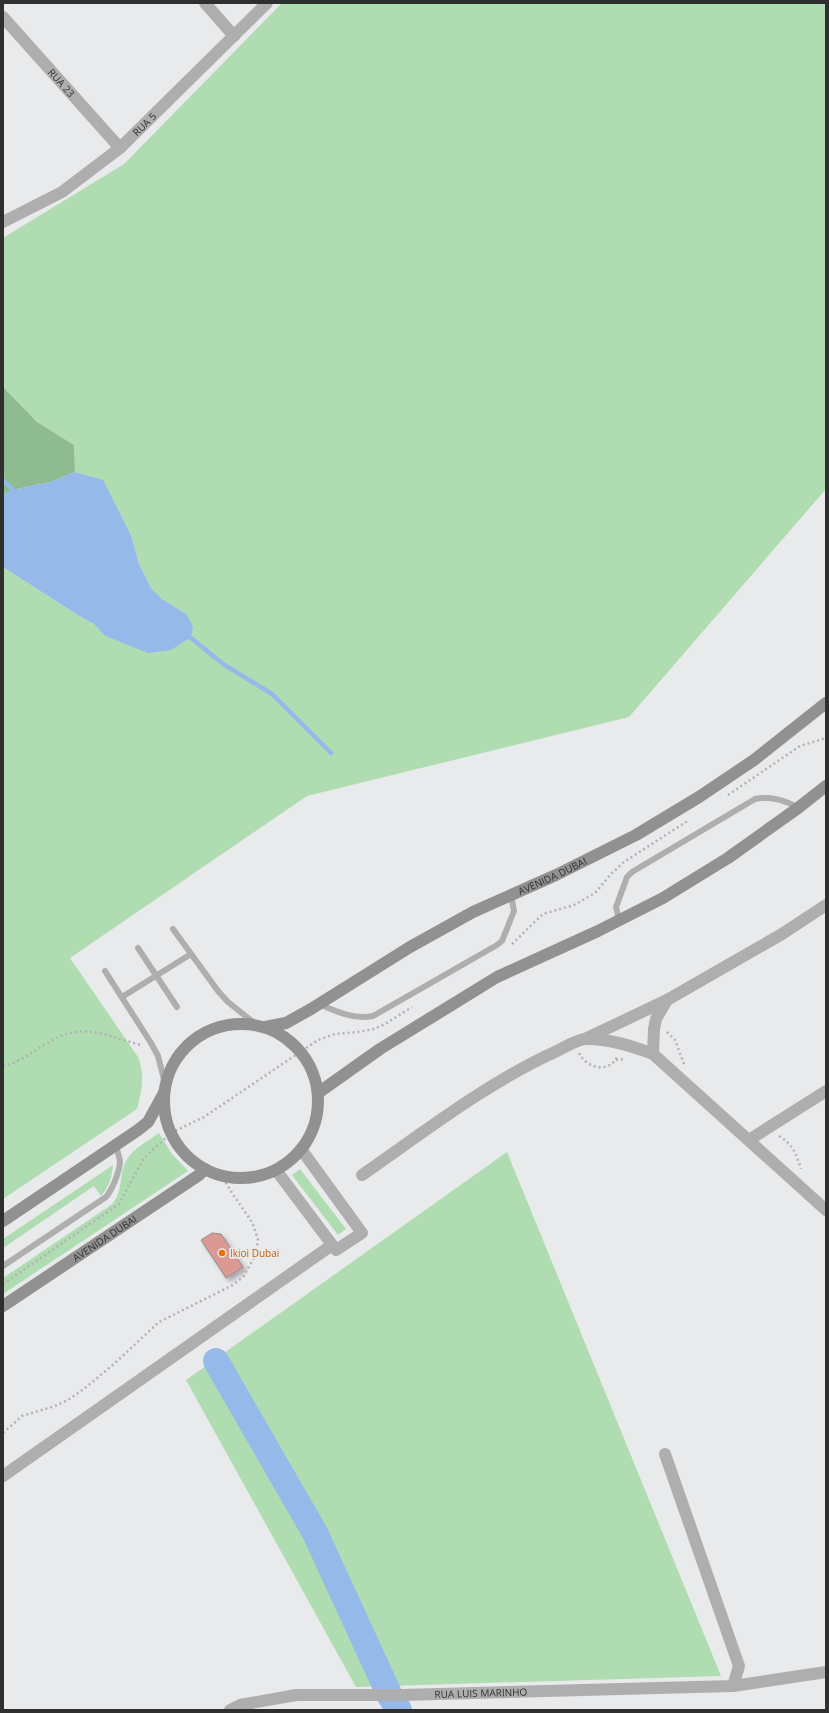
<svg xmlns="http://www.w3.org/2000/svg" width="829" height="1713" font-family="'Open Sans',sans-serif">
<style>
.green{fill:#b0dcb2}
.forest{fill:#8ebb90}
.water{fill:#95bae9}
.lines{fill:none;stroke-linecap:round;stroke-linejoin:round}
.stream{stroke:#95bae9;stroke-width:4.5}
.river{stroke:#95bae9;stroke-width:26}
.building{fill:#da9a93;stroke:#8e8c8b;filter:url(#shadow)}
.path{stroke:#b1b2b3;stroke-width:2.5;stroke-dasharray:2 3;stroke-linecap:butt}
.lane{stroke:#afaeae;stroke-width:6}
.street{stroke:#afaeae;stroke-width:12}
.secondary{stroke:#929191;stroke-width:12}
.food-dot{fill:#e8710a;stroke:#e9eaec;stroke-width:1.5}
.labels{text-anchor:middle;dominant-baseline:central;stroke-width:3.5;stroke-linejoin:round;paint-order:stroke}
.street-label{font-size:10px;fill:#2f2f30;stroke:#e9eaec}
.food-label{font-size:10px;fill:#c56008;stroke:#e9eaec;text-anchor:start}
</style>
<defs>
<filter id="shadow"><feDropShadow dx="3.5" dy="3.5" stdDeviation="2" flood-color="#0004"/></filter>
</defs>
<rect width="100%" height="100%" fill="#e9eaec"/>
<g class="green">
<path d="M282 3H826V489L629 717 307 796 70 958 138 1057C145 1075 142 1091 137 1109L3 1199V567L76 614 94 624 105 636 126 644 186 614 162 599 151 588 139 564 131 535 103 481 75 472 74 445 37 422 3 387V238L124 164Z"/>
<path d="M159 1133 172 1154 188 1171 3 1294V1278L111 1205C124 1193 118 1176 126 1161 132 1149 148 1141 159 1133Z"/>
<polygon points="507,1152 721,1676 356,1687 186,1380"/>
<path d="M113 1165C112 1177 109 1187 101 1196L94 1186 3 1248V1239Z"/>
<polygon points="300,1169 346,1229 338,1235 292,1175"/>
</g>
<polygon class="forest" points="3,387 37,422 74,445 75,472 51,482 12,490 3,495"/>
<polygon class="water" points="75,472 103,480 131,535 139,564 151,588 162,599 186,614 193,626 191,637 171,650 148,653 105,636 94,624 76,614 3,567 3,495 12,490 51,482"/>
<g class="lines">
<g class="stream">
<polyline points="3,480 16,493"/>
<polyline points="186,634 223,664 272,694 331,753"/>
</g>
<polyline class="river" points="216,1361 315,1533 390,1696 399,1710"/>
</g>
<polygon class="building" points="212,1233 221,1234 243,1267 226,1278 201,1240"/>
<g class="lines">
<g class="path">
<polyline points="728,795 800,746 826,738"/>
<polyline points="512,944 543,914 574,905 595,893 611,874 624,862 689,820"/>
<polyline points="667,1032 675,1040 684,1064"/>
<path d="M579 1053C587 1069 610 1074 618 1055"/>
<polyline points="616,1060 625,1059"/>
<path d="M3 1066C18 1063 31 1053 44 1045 83 1020 101 1035 141 1045"/>
<path d="M779 1136C793 1144 797 1156 801 1169"/>
<polyline points="3,1284 119,1204 144,1158 171,1133 204,1117 318,1040 335,1034 358,1032 374,1029 385,1024 412,1007"/>
<polyline points="3,1433 22,1416 55,1406 68,1400 85,1388 114,1364 159,1322 231,1286 243,1277 256,1254 258,1239 252,1222 232,1193 222,1176"/>
</g>
<g class="lane">
<path d="M619 920 616 907 627 877 632 872 755 799C769 796 786 800 798 808"/>
<polyline points="173,929 218,991 228,1002 258,1026"/>
<polyline points="138,948 177,1007"/>
<polyline points="105,971 151,1043 158,1056 166,1087"/>
<polyline points="122,997 191,954"/>
<path d="M319 1004C335 1011 355 1020 373 1016L497 945 502 941 514 911 511 895"/>
<path d="M3 1266 106 1197C112 1190 120 1171 120 1161 119 1156 117 1150 116 1145"/>
</g>
<g class="street">
<polyline points="205,3 234,36"/>
<path id="s1" d="M3 17 120 148"/>
<path id="s2" d="M3 222 62 192 120 148 267 3"/>
<polyline points="585,1039 667,1000"/>
<polyline points="653,1054 826,1210"/>
<polyline points="749,1140 826,1091"/>
<polyline points="276,1170 336,1250 362,1233 301,1149"/>
<path d="M362 1175C424 1132 488 1082 557 1051 565 1047 576 1040 585 1039 608 1038 632 1046 653 1054L654 1029 656 1019 667 1000 782 934 826 905"/>
<polyline points="665,1454 739,1666 733,1686"/>
<polyline points="3,1476 332,1245"/>
<path id="s3" d="M230 1710 240 1705 296 1695H402L733 1686 826 1672"/>
</g>
<g class="secondary">
<circle cx="241" cy="1101" r="77"/>
<path id="s4" d="M265 1027 286 1023 311 1009 410 947 473 912 556 875 636 835 699 797 754 760 826 703"/>
<polyline points="318,1093 380,1049 497,977 598,931 663,898 728,858 798,808 826,786"/>
<polyline points="3,1221 138,1130 148,1122 164,1093"/>
<path id="s5" d="M3 1306 199 1175 205 1169"/>
</g>
</g>
<circle class="food-dot" cx="222" cy="1253" r="4"/>
<g class="labels">
<g class="street-label">
<text stroke="none"><textPath href="#s1" startOffset="88">RUA 23</textPath></text>
<text stroke="none"><textPath href="#s2" startOffset="173">RUA 5</textPath></text>
<text stroke="none"><textPath href="#s4" startOffset="326">AVENIDA DUBAI</textPath></text>
<text stroke="none"><textPath href="#s5" startOffset="122">AVENIDA DUBAI</textPath></text>
<text stroke="none"><textPath href="#s3" startOffset="253">RUA LUIS MARINHO</textPath></text>
</g>
<g class="food-label">
<text x="230" y="1253">Ikioi Dubai</text>
</g>
</g>
<rect width="829" height="1713" fill="none" stroke="#2f2f30" stroke-width="8"/>
</svg>
